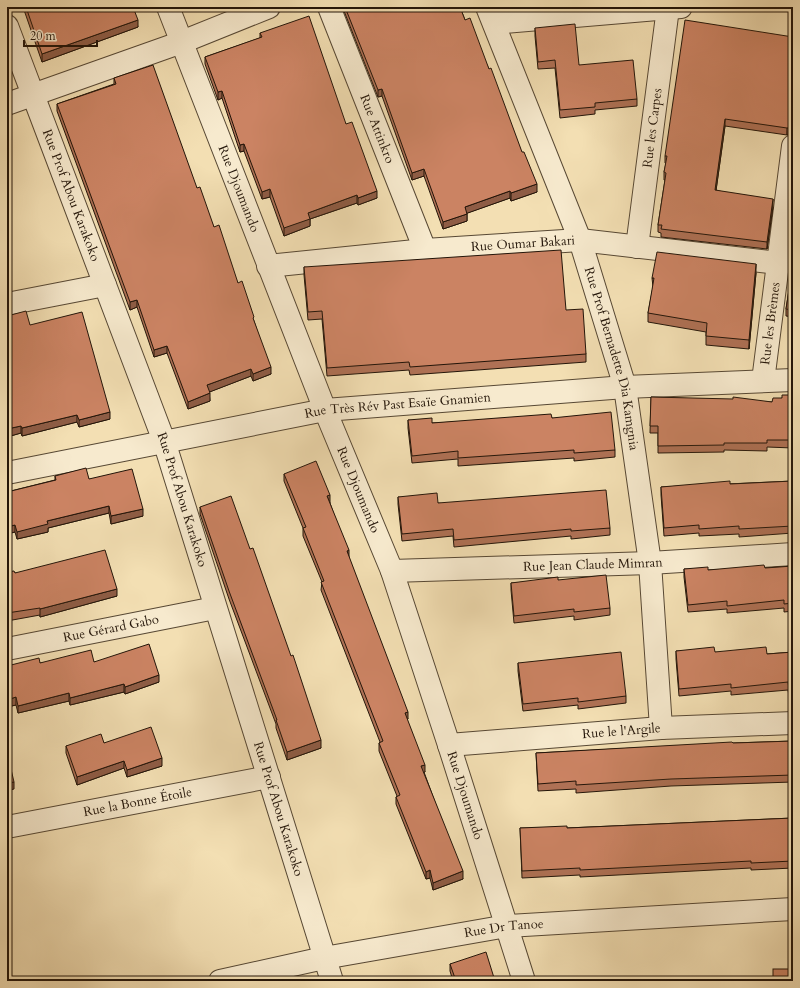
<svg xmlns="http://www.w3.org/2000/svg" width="800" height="988" font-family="Cardo,serif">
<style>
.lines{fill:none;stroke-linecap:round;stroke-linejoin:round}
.minor-casing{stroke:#574834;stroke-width:24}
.minor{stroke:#f7eace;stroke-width:22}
.wall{fill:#af7155;stroke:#231509}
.shaded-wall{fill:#8e5c45;stroke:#231509}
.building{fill:#cb8363;stroke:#231509}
.labels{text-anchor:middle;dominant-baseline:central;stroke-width:4;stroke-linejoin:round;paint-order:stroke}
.street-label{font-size:13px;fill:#231509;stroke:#f7eace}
</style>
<rect width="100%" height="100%" fill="#f3dfb3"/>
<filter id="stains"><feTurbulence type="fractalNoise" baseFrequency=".005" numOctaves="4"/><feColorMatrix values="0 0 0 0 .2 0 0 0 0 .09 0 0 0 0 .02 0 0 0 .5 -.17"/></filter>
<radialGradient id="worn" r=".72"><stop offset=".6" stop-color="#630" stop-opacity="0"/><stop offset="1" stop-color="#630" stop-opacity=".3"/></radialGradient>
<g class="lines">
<defs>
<g id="minor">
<path id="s1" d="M168 7 325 410 392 571 449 745 524 981"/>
<path id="s2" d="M329 7 425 250"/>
<path id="s3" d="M487 7 580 240 625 387 650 563 661 728"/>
<polyline points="494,23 681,7"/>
<path id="s4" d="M7 26 164 441 332 981"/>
<polyline points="7,104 182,42 269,7"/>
<path id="s5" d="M637 247 668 8"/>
<path id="s6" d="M268 266 425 250 580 240 778 263"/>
<polyline points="7,304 105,285"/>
<path id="s7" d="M763 381 793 146"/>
<path id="s8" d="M7 473 325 410 625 387 793 380"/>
<path id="s9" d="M392 571 650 563 793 554"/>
<path id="s10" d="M7 649 215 608"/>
<path id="s11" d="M449 745 661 728 793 723"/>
<path id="s12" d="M7 827 269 777"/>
<path id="s13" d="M220 981 324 958 507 926 793 909"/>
</g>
</defs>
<use href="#minor" class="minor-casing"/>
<use href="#minor" class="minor"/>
</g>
<g class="wall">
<polygon points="23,7 133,7 138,27 42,62"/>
<polygon points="344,7 460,7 465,20 489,69 537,192 511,201 510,198 467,213 467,221 443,229 424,176 412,180 382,96 378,97 344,11"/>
<polygon points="535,28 579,65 637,99 637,106 595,110 595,114 560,118 555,68 538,69 535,36"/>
<polygon points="260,33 346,124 377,198 358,205 357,203 310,219 310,226 284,236 270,197 262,199 244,151 240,152 222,98 218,100 205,64 205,57 260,38"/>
<polygon points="793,37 787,135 725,126 716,190 773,207 767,249 661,237 661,233 658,232 658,225 665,180 664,180 664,172 666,163 665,163 665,156"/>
<polygon points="114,78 197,188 254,321 271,374 253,381 251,376 209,392 210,401 188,409 167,353 154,357 137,307 130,310 57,111 57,104 114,84"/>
<polygon points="793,237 793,255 792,255 792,248"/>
<polygon points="793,264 793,317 786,316 786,309"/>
<polygon points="304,267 566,310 586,354 586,362 410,375 409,370 327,376 322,319 308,320 304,275"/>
<polygon points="756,273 749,349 706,345 706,332 648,322 648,313 653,287 652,278"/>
<polygon points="7,316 30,325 110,419 79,427 77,422 22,436 21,433 7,437"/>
<polygon points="793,395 793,448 767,447 767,451 724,450 724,452 658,453 658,433 650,433 651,397 772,402 782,398"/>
<polygon points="552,418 615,450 615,457 574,461 574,458 458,466 458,459 412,463 408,428 408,420 432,423"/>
<polygon points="284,474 330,503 349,558 408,719 407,720 425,772 424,772 463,879 433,890 430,878 426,879 396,804 396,797 397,796 379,751 379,743 380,742 321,590 322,582 303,536 303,528 284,481"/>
<polygon points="55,476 89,479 143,516 111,524 109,513 48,528 48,532 17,539 15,532 7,534 7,492 55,480"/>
<polygon points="793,481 793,533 739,537 739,534 699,536 699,533 664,536 661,495 661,487"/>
<polygon points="398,497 438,503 610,528 610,535 571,539 571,536 454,547 453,536 402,541 398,504"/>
<polygon points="200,507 321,748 287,760 276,728 276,724 229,599 200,514"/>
<polygon points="793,566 793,611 784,612 784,608 727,613 727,609 688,612 684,577 684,569 708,570 765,568"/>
<polygon points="7,572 15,573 117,596 40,617 40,615 7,621"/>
<polygon points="558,580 610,608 610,615 574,620 574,616 514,623 511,590 511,583"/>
<polygon points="676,651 767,654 793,652 793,696 789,696 788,690 731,695 731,691 679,696 676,659"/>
<polygon points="94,662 159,682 125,694 124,692 70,705 69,701 18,713 16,705 7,707 7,666 40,663"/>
<polygon points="518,663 626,696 626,703 578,709 578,705 523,711 518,671"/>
<polygon points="793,741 793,782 671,786 576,793 576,789 538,791 536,753 733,743"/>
<polygon points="104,743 162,766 127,777 124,768 77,785 66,753 66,746"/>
<polygon points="793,818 793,868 751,870 751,868 580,877 580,875 522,878 520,828 567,828"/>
<polygon points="450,964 495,981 453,981 450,971"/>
</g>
<g class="shaded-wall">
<polygon points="138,20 138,27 42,62 42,54"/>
<polygon points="382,89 382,96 378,97 378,90"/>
<polygon points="222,91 222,98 218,100 218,92"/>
<polygon points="725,119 725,126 715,198 715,190"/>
<polygon points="793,127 793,134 787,135 787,128"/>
<polygon points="244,144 244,151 240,152 240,145"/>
<polygon points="424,169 424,176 412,180 412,173"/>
<polygon points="537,184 537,192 511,201 511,193"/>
<polygon points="270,189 270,197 262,199 262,192"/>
<polygon points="377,191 377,198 358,205 358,198"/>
<polygon points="510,191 510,198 465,214 465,207"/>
<polygon points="357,195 357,203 310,219 310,226 284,236 284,228 308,213"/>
<polygon points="773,199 773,207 767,249 767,242"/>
<polygon points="467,214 467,221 443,229 443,222"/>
<polygon points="756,264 756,273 749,349 749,340"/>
<polygon points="137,300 137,307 130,310 130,302"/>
<polygon points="167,346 167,353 154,357 154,350"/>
<polygon points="271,367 271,374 253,381 253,374"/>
<polygon points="251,369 251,376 207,393 207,385"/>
<polygon points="210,393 210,401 188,409 188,402"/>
<polygon points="110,412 110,419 79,427 79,420"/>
<polygon points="77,415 77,422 22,436 22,428"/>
<polygon points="21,426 21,433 7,437 7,429"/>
<polygon points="330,495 330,503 327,496"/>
<polygon points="109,506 109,513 48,528 48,532 17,539 17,532 47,521"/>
<polygon points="143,509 143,516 111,524 111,516"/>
<polygon points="15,525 15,532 7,534 7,527"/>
<polygon points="349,550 349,558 347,551"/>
<polygon points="117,589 117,596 40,617 40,609"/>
<polygon points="159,675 159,682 125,694 125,687"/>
<polygon points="124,684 124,692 70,705 70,698"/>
<polygon points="69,693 69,701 18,713 18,706"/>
<polygon points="16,697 16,705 7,707 7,700"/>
<polygon points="408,712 408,719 405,721 405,713"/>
<polygon points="321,740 321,748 287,760 287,752"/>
<polygon points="162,758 162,766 127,777 127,770"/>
<polygon points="124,761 124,768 77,785 77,777"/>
<polygon points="425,765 425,772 421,773 421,766"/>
<polygon points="14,782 14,789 7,791 7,783"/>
<polygon points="430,870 430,878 426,879 426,872"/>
<polygon points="463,871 463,879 433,890 433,883"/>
</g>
<g class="building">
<polygon points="26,7 133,7 138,20 42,54"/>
<polygon points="345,7 460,7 465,20 470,18 489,69 491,68 522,152 524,152 537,184 511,193 510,191 465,207 467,214 443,222 424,169 412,173 382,89 378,90"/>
<polygon points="309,16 346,124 352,122 377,191 358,198 357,195 308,213 310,219 284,228 270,189 262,192 244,144 240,145 222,91 218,92 205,57 262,37 260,33"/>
<polygon points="685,20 793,37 793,127 787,128 725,119 715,190 773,199 767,242 661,229 662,225 658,225 666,173 664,172 667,156 665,156"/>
<polygon points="575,24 579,65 633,60 637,99 595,103 595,107 560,110 555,60 538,62 535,28"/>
<polygon points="153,65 197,188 200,187 214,227 219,225 238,283 242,281 254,317 253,318 271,367 253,374 251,369 207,385 210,393 188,402 167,346 154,350 137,300 130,302 57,104 116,84 114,78"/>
<polygon points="793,237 793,248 792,248"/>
<polygon points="561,250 566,310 583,309 586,354 410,367 409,362 327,368 322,311 308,312 304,267"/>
<polygon points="657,252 756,264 749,340 706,336 707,323 648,313 654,278 652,278"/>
<polygon points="793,264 793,310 786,309"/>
<polygon points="26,311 30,325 82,312 110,412 79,420 77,415 22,428 21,426 7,429 7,316"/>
<polygon points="782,395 793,395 793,440 767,440 767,443 724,443 724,445 658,446 658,426 650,426 651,397 733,399 733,397 772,402 773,398 782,398"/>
<polygon points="611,412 615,450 574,453 574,450 458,458 458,451 412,456 408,420 432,418 432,423 551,414 552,418"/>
<polygon points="316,461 330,495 327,496 349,550 347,551 408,712 405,713 425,765 421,766 463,871 433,883 430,870 426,872 396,797 400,795 379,743 383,741 321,582 324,581 303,528 306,527 284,474"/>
<polygon points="86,468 89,479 132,469 143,509 111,516 109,506 47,521 48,524 17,532 15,525 7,527 7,492 56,480 55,476"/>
<polygon points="730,481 730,484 793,481 793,526 739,529 739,526 699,529 699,525 664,528 661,487"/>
<polygon points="606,490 610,528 571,531 571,529 454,540 453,529 402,534 398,497 437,493 438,503"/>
<polygon points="231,496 250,549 253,548 291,656 293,655 321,740 287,752 276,720 277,720 229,591 200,507"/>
<polygon points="105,550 117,589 40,609 40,608 7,613 7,572 14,571 15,573"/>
<polygon points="764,565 765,568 793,566 793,603 784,604 784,600 727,606 727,601 688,605 684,569 708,567 708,570"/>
<polygon points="606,575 610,608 574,612 574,609 514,616 511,583 558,577 558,580"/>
<polygon points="149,644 159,675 125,687 124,684 70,698 69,693 18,706 16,697 7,700 7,666 39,658 40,663 91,650 94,662"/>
<polygon points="714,647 715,652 766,647 767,654 793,652 793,689 789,689 788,682 731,688 731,684 679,689 676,651"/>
<polygon points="621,652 626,696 578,702 578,698 523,704 518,663"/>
<polygon points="151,727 162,758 127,770 124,761 77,777 66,746 101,734 104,743"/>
<polygon points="793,741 793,775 671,779 576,785 576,781 538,784 536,753 732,742 733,743"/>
<polygon points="7,752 14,782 7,783"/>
<polygon points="793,818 793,861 751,863 751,861 580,870 580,868 522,871 520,828 567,826 567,828"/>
<polygon points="486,952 495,981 456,981 450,964"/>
<rect x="773" y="969" width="20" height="12"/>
</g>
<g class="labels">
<g class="street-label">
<text stroke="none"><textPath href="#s2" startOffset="131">Rue Attinkro</textPath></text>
<text stroke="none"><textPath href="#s5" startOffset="120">Rue les Carpes</textPath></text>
<text stroke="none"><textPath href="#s1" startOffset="195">Rue Djoumando</textPath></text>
<text stroke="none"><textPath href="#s4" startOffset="181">Rue Prof Abou Karakoko</textPath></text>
<text stroke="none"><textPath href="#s6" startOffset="256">Rue Oumar Bakari</textPath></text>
<text stroke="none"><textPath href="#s7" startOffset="58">Rue les Brèmes</textPath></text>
<text stroke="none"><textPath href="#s3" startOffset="374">Rue Prof Bernadette Dia Kamgnia</textPath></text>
<text stroke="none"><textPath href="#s8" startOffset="397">Rue Très Rév Past Esaïe Gnamien</textPath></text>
<text stroke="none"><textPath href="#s1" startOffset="519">Rue Djoumando</textPath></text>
<text stroke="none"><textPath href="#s4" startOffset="505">Rue Prof Abou Karakoko</textPath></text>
<text stroke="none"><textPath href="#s9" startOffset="201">Rue Jean Claude Mimran</textPath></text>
<text stroke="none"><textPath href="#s10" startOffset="106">Rue Gérard Gabo</textPath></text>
<text stroke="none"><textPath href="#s11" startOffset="173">Rue le l'Argile</textPath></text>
<text stroke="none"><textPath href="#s1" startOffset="843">Rue Djoumando</textPath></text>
<text stroke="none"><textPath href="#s12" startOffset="133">Rue la Bonne Étoile</textPath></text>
<text stroke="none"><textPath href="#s4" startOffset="829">Rue Prof Abou Karakoko</textPath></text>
<text stroke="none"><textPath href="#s13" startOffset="289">Rue Dr Tanoe</textPath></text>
</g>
</g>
<rect width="800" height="988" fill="none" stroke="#f3dfb3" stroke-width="24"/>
<rect x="8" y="8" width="784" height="972" fill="none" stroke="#231509" stroke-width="2"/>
<rect x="12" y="12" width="776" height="964" fill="none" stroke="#231509"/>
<path d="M24 40v6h73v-6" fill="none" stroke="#231509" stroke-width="2"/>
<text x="30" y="40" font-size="12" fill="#231509" stroke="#f7eace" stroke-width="3" paint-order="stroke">20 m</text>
<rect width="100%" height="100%" filter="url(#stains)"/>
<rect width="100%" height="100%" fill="url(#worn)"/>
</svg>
